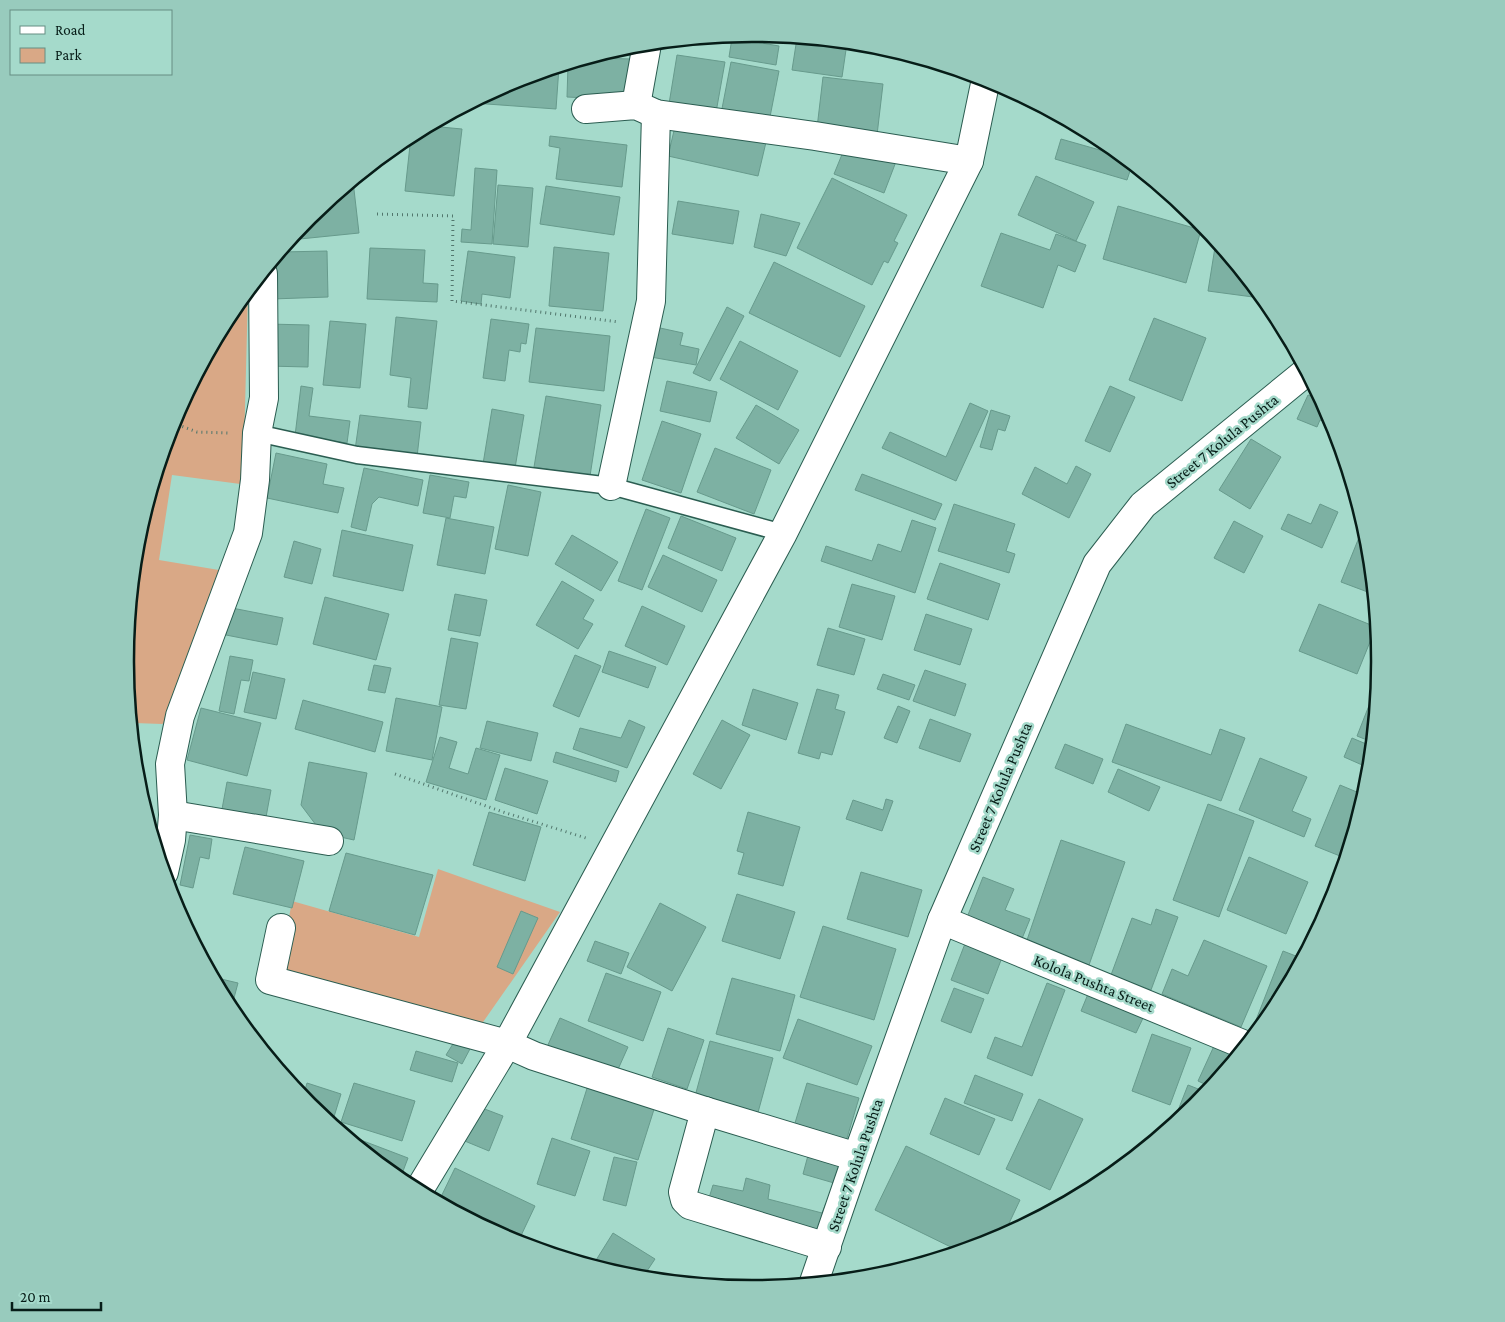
<svg xmlns="http://www.w3.org/2000/svg" width="1505" height="1322" font-family="'Crimson Pro',serif">
<style>
.green{fill:#d9a886}
.building{fill:#7db1a3;stroke:#679a8c}
.lines{fill:none;stroke-linecap:round;stroke-linejoin:round}
.lane-casing{stroke:#2b5d51;stroke-width:19}
.street-casing{stroke:#2b5d51;stroke-width:30}
.path{stroke:#51766c;stroke-width:3;stroke-dasharray:1 4;stroke-linecap:butt}
.lane{stroke:#fff;stroke-width:16}
.street{stroke:#fff;stroke-width:28}
.labels{text-anchor:middle;dominant-baseline:central;stroke-width:5;stroke-linejoin:round;paint-order:stroke}
.street-label{font-size:16px;fill:#071d18;stroke:#a5dacb}
.rim{fill:none;stroke:#071d18;stroke-width:2.5}
</style>
<rect width="100%" height="100%" fill="#a5dacb"/>
<g class="green">
<polygon points="248,292 244,446 248,485 172,475 159,560 219,570 184,714 162,724 134,723 132,727 125,661 137,538 173,421 231,312"/>
<polygon points="438,869 560,912 481,1025 279,973 292,901 419,937"/>
</g>
<g class="building">
<polygon points="732,38 779,46 776,65 729,57"/>
<polygon points="797,38 847,43 842,77 792,70"/>
<polygon points="642,45 641,56 606,53 630,46"/>
<polygon points="677,55 725,62 715,118 668,110"/>
<polygon points="591,58 632,59 631,100 567,97 568,65"/>
<polygon points="731,62 779,71 768,127 720,119"/>
<polygon points="559,67 556,109 473,103 513,81"/>
<polygon points="823,77 883,84 877,135 817,128"/>
<polygon points="677,118 767,138 758,176 668,156"/>
<polygon points="430,126 462,129 454,196 405,191 411,136"/>
<polygon points="550,136 627,145 622,187 556,179 560,148 549,146"/>
<polygon points="1061,139 1121,156 1132,165 1127,180 1055,159"/>
<polygon points="863,146 897,159 884,193 834,174 843,152 858,157"/>
<polygon points="475,168 497,170 492,244 461,242 462,229 471,230"/>
<polygon points="1036,176 1094,202 1076,241 1018,215"/>
<polygon points="832,178 907,215 894,241 898,243 888,263 884,261 872,285 797,248"/>
<polygon points="353,181 359,233 290,240 309,217"/>
<polygon points="498,185 533,188 528,247 493,244"/>
<polygon points="546,186 620,197 614,235 540,224"/>
<polygon points="678,201 739,211 733,244 672,234"/>
<polygon points="1118,206 1201,230 1186,283 1103,259"/>
<polygon points="761,214 800,223 786,256 754,247"/>
<polygon points="1001,233 1050,250 1056,234 1086,245 1075,272 1058,265 1043,308 981,286"/>
<polygon points="1216,241 1254,288 1253,297 1208,291"/>
<polygon points="554,247 609,253 603,311 549,306"/>
<polygon points="370,248 425,250 423,283 438,284 437,302 367,299"/>
<polygon points="327,251 328,297 272,299 271,263 281,252"/>
<polygon points="468,251 515,257 510,298 482,294 481,304 461,301"/>
<polygon points="774,262 865,306 840,357 749,313"/>
<polygon points="727,307 744,316 710,381 693,373"/>
<polygon points="396,317 437,321 427,409 408,407 411,378 390,375"/>
<polygon points="1154,318 1206,338 1182,401 1129,380"/>
<polygon points="491,319 529,324 526,344 521,343 520,352 509,350 505,381 483,378"/>
<polygon points="330,321 366,324 360,388 323,385"/>
<polygon points="268,324 309,325 308,367 267,366"/>
<polygon points="651,326 683,333 680,345 699,349 696,365 645,356"/>
<polygon points="536,328 610,336 604,391 529,382"/>
<polygon points="740,341 798,371 778,410 720,379"/>
<polygon points="667,381 717,392 710,422 660,411"/>
<polygon points="301,386 313,388 309,416 350,421 347,443 295,436"/>
<polygon points="1110,386 1135,397 1110,452 1085,441"/>
<polygon points="1308,395 1321,400 1333,425 1320,420 1317,427 1297,419"/>
<polygon points="546,396 601,405 590,476 534,467"/>
<polygon points="970,403 988,411 956,481 882,448 890,432 946,457"/>
<polygon points="756,405 799,430 779,464 736,438"/>
<polygon points="492,409 524,415 515,468 483,464"/>
<polygon points="991,410 1010,416 1005,431 998,429 992,450 980,447"/>
<polygon points="360,415 421,422 417,457 355,450"/>
<polygon points="662,421 701,434 681,493 642,480"/>
<polygon points="1251,439 1281,457 1250,509 1219,490"/>
<polygon points="715,448 771,470 754,514 697,492"/>
<polygon points="276,453 327,464 323,484 344,488 338,513 267,498"/>
<polygon points="1076,466 1091,474 1069,518 1022,494 1035,467 1067,484"/>
<polygon points="364,468 423,480 418,506 379,497 372,504 366,531 351,527"/>
<polygon points="862,474 942,504 935,520 855,490"/>
<polygon points="430,475 469,482 466,498 454,496 450,518 423,513"/>
<polygon points="508,485 541,492 528,556 495,549"/>
<polygon points="954,504 1015,524 1006,551 1015,554 1009,573 938,551"/>
<polygon points="1320,504 1338,512 1322,548 1281,529 1288,514 1311,524"/>
<polygon points="646,509 670,518 642,590 618,581"/>
<polygon points="681,516 736,538 722,571 668,548"/>
<polygon points="446,518 494,527 485,574 437,565"/>
<polygon points="912,520 936,528 915,593 821,561 826,546 872,561 878,544 901,552"/>
<polygon points="1234,521 1263,536 1244,573 1214,558"/>
<polygon points="342,530 413,545 403,591 333,576"/>
<polygon points="572,535 618,562 601,591 555,564"/>
<polygon points="1360,535 1368,539 1373,594 1341,582"/>
<polygon points="294,541 321,549 312,584 284,577"/>
<polygon points="663,555 717,580 702,612 648,587"/>
<polygon points="940,563 1000,584 988,620 927,599"/>
<polygon points="562,581 594,600 583,619 593,624 578,649 536,625"/>
<polygon points="852,584 895,596 882,640 839,627"/>
<polygon points="455,594 487,600 480,636 448,630"/>
<polygon points="325,597 389,614 376,660 313,644"/>
<polygon points="1319,604 1376,627 1357,674 1299,651"/>
<polygon points="642,606 685,626 667,665 625,646"/>
<polygon points="232,608 283,618 277,645 226,635"/>
<polygon points="926,614 972,629 960,665 914,650"/>
<polygon points="828,628 865,639 854,675 817,665"/>
<polygon points="451,638 478,643 466,709 439,705"/>
<polygon points="609,651 656,667 648,688 602,672"/>
<polygon points="575,655 601,666 579,717 553,706"/>
<polygon points="230,656 253,660 249,681 241,680 234,714 219,711"/>
<polygon points="374,665 391,668 385,693 368,690"/>
<polygon points="925,670 966,684 955,716 913,701"/>
<polygon points="253,672 285,679 276,719 244,712"/>
<polygon points="883,674 915,685 909,700 877,689"/>
<polygon points="753,689 798,703 786,740 742,725"/>
<polygon points="817,689 839,695 835,709 845,712 832,755 821,752 819,759 798,753"/>
<polygon points="396,698 442,707 432,760 386,751"/>
<polygon points="303,700 383,722 375,752 295,729"/>
<polygon points="1370,703 1375,705 1372,742 1357,736"/>
<polygon points="898,706 910,711 897,743 884,738"/>
<polygon points="201,708 261,723 247,776 187,760"/>
<polygon points="930,719 971,734 960,762 919,748"/>
<polygon points="629,720 645,727 627,768 573,749 580,728 621,738"/>
<polygon points="722,720 750,735 721,789 693,774"/>
<polygon points="487,721 538,733 531,761 480,748"/>
<polygon points="1126,724 1211,755 1220,729 1245,738 1221,801 1112,762"/>
<polygon points="440,737 457,742 449,768 468,774 476,748 500,755 486,800 426,782"/>
<polygon points="1352,738 1371,746 1369,768 1344,757"/>
<polygon points="1065,744 1103,759 1093,784 1055,768"/>
<polygon points="556,752 619,771 616,782 553,762"/>
<polygon points="1260,758 1307,777 1292,811 1311,819 1304,837 1239,810"/>
<polygon points="309,762 367,773 354,840 322,833 301,805"/>
<polygon points="505,768 548,781 537,814 495,800"/>
<polygon points="1118,769 1160,787 1149,811 1108,792"/>
<polygon points="227,782 271,790 264,828 220,820"/>
<polygon points="1340,785 1364,795 1345,858 1315,846"/>
<polygon points="886,799 893,801 882,831 846,819 853,800 883,810"/>
<polygon points="1208,804 1254,821 1219,917 1173,900"/>
<polygon points="489,812 541,827 525,881 473,865"/>
<polygon points="748,812 800,827 783,886 738,874 744,853 737,851"/>
<polygon points="190,835 212,839 209,859 200,857 193,888 180,885"/>
<polygon points="1061,840 1125,862 1089,965 1026,943"/>
<polygon points="245,847 304,861 292,908 233,894"/>
<polygon points="346,853 433,875 415,935 329,911"/>
<polygon points="1249,857 1308,882 1286,934 1227,910"/>
<polygon points="861,872 922,890 908,937 847,919"/>
<polygon points="983,877 1014,889 1005,910 1030,919 1021,941 966,920"/>
<polygon points="737,894 795,912 780,959 722,941"/>
<polygon points="660,903 706,927 672,991 627,967"/>
<polygon points="1156,909 1178,917 1151,990 1111,975 1132,918 1151,925"/>
<polygon points="521,911 538,918 513,974 497,967"/>
<polygon points="823,926 896,949 874,1020 800,997"/>
<polygon points="1204,940 1267,966 1241,1027 1162,994 1172,969 1188,976"/>
<polygon points="595,941 629,953 621,974 587,961"/>
<polygon points="966,941 1003,955 988,994 951,980"/>
<polygon points="1283,951 1301,958 1274,1010 1247,1043"/>
<polygon points="606,973 661,992 643,1041 588,1021"/>
<polygon points="217,978 238,983 231,1009 216,981"/>
<polygon points="732,978 795,995 780,1051 716,1034"/>
<polygon points="1047,983 1065,990 1032,1076 987,1058 995,1037 1022,1047"/>
<polygon points="954,988 984,999 971,1033 941,1021"/>
<polygon points="1088,994 1144,1016 1136,1033 1081,1011"/>
<polygon points="560,1018 628,1047 615,1076 547,1047"/>
<polygon points="798,1019 872,1046 857,1085 783,1058"/>
<polygon points="668,1028 704,1040 687,1089 652,1077"/>
<polygon points="1152,1034 1191,1048 1170,1105 1132,1091"/>
<polygon points="456,1039 471,1047 462,1064 446,1055"/>
<polygon points="710,1041 773,1058 757,1116 694,1100"/>
<polygon points="1214,1046 1236,1056 1211,1087 1198,1081"/>
<polygon points="416,1051 458,1063 452,1082 410,1070"/>
<polygon points="975,1075 1023,1094 1012,1121 964,1103"/>
<polygon points="589,1082 656,1103 638,1160 571,1139"/>
<polygon points="307,1083 341,1094 333,1120 325,1118 303,1097"/>
<polygon points="354,1083 415,1101 402,1141 341,1122"/>
<polygon points="807,1083 859,1098 844,1148 792,1133"/>
<polygon points="1188,1085 1206,1092 1196,1105 1178,1119 1175,1118"/>
<polygon points="945,1098 995,1119 979,1155 930,1134"/>
<polygon points="1039,1099 1083,1119 1050,1190 1006,1169"/>
<polygon points="469,1103 503,1116 489,1151 455,1137"/>
<polygon points="345,1134 408,1158 400,1179"/>
<polygon points="552,1138 590,1151 575,1196 537,1184"/>
<polygon points="906,1146 1020,1200 1004,1234 992,1241 959,1251 875,1210"/>
<polygon points="810,1148 842,1157 834,1183 803,1174"/>
<polygon points="614,1157 637,1162 626,1206 603,1200"/>
<polygon points="455,1168 535,1206 518,1242 439,1201"/>
<polygon points="746,1178 770,1185 768,1199 822,1213 826,1203 836,1206 822,1241 709,1198 713,1185 743,1191"/>
<polygon points="613,1233 655,1259 643,1277 630,1276 593,1265"/>
</g>
<g class="lines">
<defs>
<polyline id="lane" points="257,433 357,455 611,486 783,533"/>
<g id="street">
<polyline points="636,105 647,44"/>
<polyline points="586,109 636,105 656,114 815,136 969,161"/>
<polyline points="611,486 651,301 656,114"/>
<polyline points="173,815 329,841"/>
<polyline points="164,872 171,840 173,815 170,764 180,716 248,533 255,480 257,433 264,398 263,274"/>
<polyline points="942,920 1245,1045"/>
<polyline points="281,928 270,980 507,1044 534,1056 705,1111 857,1157"/>
<polyline points="705,1111 683,1192 685,1200 690,1205 827,1247"/>
<polyline points="419,1190 507,1044 783,533 969,161 986,79"/>
<polyline points="814,1282 857,1157 942,920 1097,564 1143,505 1306,372"/>
</g>
</defs>
<use href="#lane" class="lane-casing"/>
<use href="#street" class="street-casing"/>
<g class="path">
<polyline points="377,214 453,216 452,301 619,322"/>
<polyline points="173,423 197,432 229,433"/>
<polyline points="395,774 503,812 586,838"/>
</g>
<use href="#lane" class="lane"/>
<use href="#street" class="street"/>
</g>
<g class="labels">
<g class="street-label">
<text transform="translate(1222 441) rotate(-39)">Street 7 Kolula Pushta</text>
<text transform="translate(1000 787) rotate(-67)">Street 7 Kolula Pushta</text>
<text transform="translate(1094 983) rotate(22)">Kolola Pushta Street</text>
<text transform="translate(855 1165) rotate(-71)">Street 7 Kolula Pushta</text>
</g>
</g>
<path d="M0 0H1505V1322H0ZM752 42H753A618 618 0 0 1 1371 660V662A618 618 0 0 1 753 1280H752A618 618 0 0 1 134 662V660A618 618 0 0 1 752 42Z" fill="#98cbbd" fill-rule="evenodd"/>
<path class="rim" d="M752 42H753A618 618 0 0 1 1371 660V662A618 618 0 0 1 753 1280H752A618 618 0 0 1 134 662V660A618 618 0 0 1 752 42Z"/>
<rect x="10" y="10" width="162" height="65" fill="#a5dacb" stroke="#668e83"/>
<rect x="20" y="26" width="25" height="8" fill="#ffffff" stroke="#668e83"/>
<text x="55" y="35" font-size="15" fill="#071d18">Road</text>
<rect x="20" y="48" width="25" height="15" fill="#d9a886" stroke="#668e83"/>
<text x="55" y="60" font-size="15" fill="#071d18">Park</text>
<path d="M12 1302v8h89v-8" fill="none" stroke="#071d18" stroke-width="2.5"/>
<text x="20" y="1302" font-size="15" fill="#071d18" stroke="#a5dacb" stroke-width="4" paint-order="stroke">20 m</text>
</svg>
